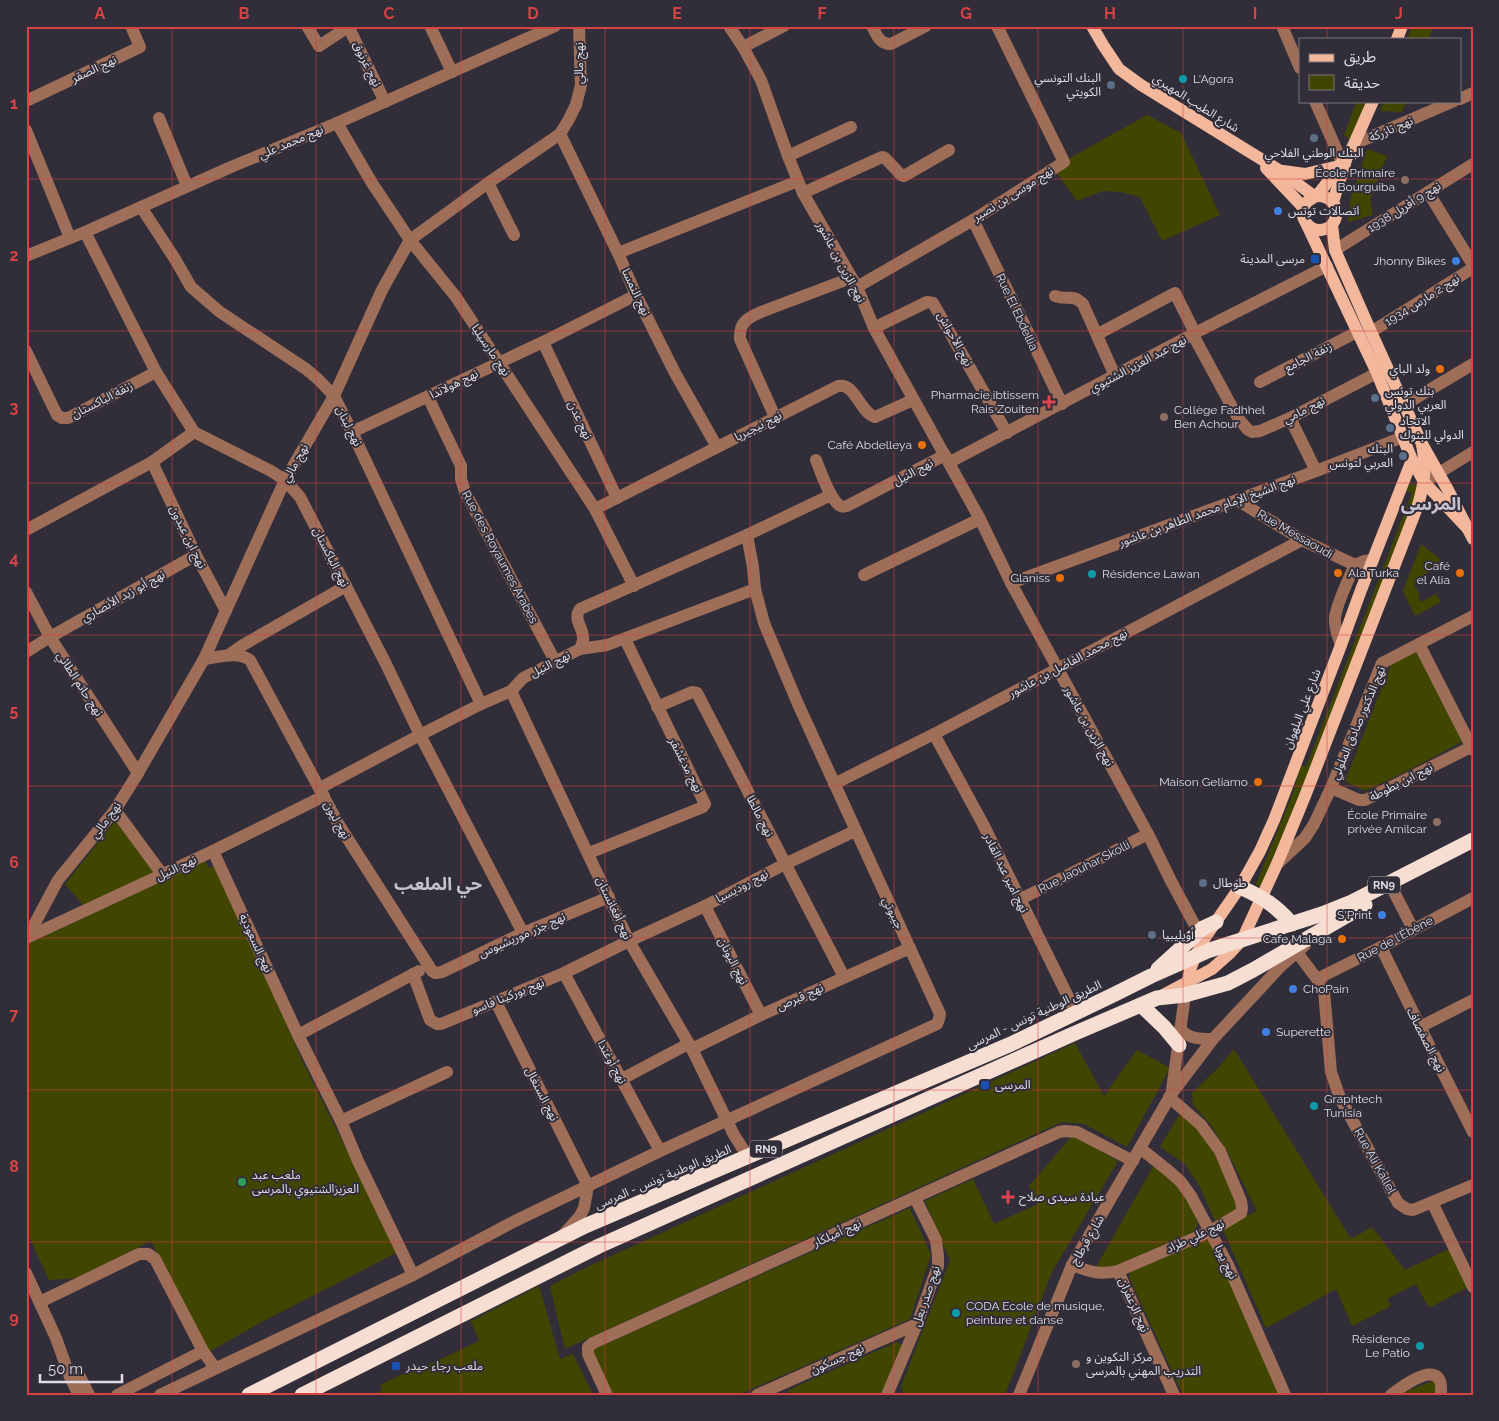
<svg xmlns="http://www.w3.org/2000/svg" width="1499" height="1421" font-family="Raleway,'Noto Sans Arabic',sans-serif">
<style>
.green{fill:#404600}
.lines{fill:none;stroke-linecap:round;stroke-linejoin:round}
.minor{stroke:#9f6e58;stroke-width:12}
.major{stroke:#f3b79b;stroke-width:12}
.highway{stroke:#f7ded3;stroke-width:15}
.grid{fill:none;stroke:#d74344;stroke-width:1;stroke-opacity:0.55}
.culture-dot{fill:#0f9aa8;stroke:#322e39;stroke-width:2}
.service-dot{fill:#5c6f8a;stroke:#322e39;stroke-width:2}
.education-dot{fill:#8d6e63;stroke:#322e39;stroke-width:2}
.shop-dot{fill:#3f7fe0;stroke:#322e39;stroke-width:2}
.transit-dot{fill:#1a4fb4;stroke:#322e39;stroke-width:2}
.food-dot{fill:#e8710a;stroke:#322e39;stroke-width:2}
.health-dot{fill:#e0444e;stroke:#322e39;stroke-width:2}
.leisure-dot{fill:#2e9e5b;stroke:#322e39;stroke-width:2}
.labels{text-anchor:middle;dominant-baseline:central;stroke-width:4;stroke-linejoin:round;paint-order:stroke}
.shield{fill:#322e39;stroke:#aba8b1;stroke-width:1}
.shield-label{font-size:11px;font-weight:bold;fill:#dfdde5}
.street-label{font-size:12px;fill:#dfdde5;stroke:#322e39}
.poi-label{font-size:12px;fill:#dfdde5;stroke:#322e39;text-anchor:start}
.district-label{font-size:18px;font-weight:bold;fill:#c6c1d0;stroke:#322e39}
.neatline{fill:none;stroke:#d74344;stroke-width:2}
.grid-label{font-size:16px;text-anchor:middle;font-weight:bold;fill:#d74344}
</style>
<rect width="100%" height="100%" fill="#322e39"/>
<g class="green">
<polygon points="1412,26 1433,26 1429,39 1407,39"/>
<polygon points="1357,101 1369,101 1353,143 1344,135"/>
<polygon points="1384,101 1406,101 1402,112 1380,111"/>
<polygon points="1147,115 1181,133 1220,215 1162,241 1140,197 1121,192 1103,191 1077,201 1056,172 1072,157"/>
<polygon points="1367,149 1387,156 1370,199 1373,215 1348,222 1350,201"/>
<polygon points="1412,484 1417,485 1419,494 1311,769 1262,887 1257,886 1256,884 1293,793 1301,765 1306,767 1412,493 1407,491 1409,485"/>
<polygon points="1421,544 1439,558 1443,565 1416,579 1417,582 1414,584 1420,596 1418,597 1421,602 1436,594 1441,602 1415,616 1403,591"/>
<polygon points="1415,650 1464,741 1401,774 1365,791 1345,781 1392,662"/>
<polygon points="117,819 155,873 83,905 65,884"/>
<polygon points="205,861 209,868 214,866 275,998 300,1056 380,1217 396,1253 258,1324 209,1352 202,1342 151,1241 78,1278 49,1280 26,1230 26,945"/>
<polygon points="1075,1043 1104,1096 1137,1050 1170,1068 1127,1147 1084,1124 1062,1122 565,1349 550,1286 583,1269"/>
<polygon points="1234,1049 1351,1239 1372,1227 1405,1270 1451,1248 1470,1286 1429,1308 1416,1284 1387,1299 1391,1306 1352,1326 1336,1289 1266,1328 1222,1227 1257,1211 1227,1151 1210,1124 1193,1105 1192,1093 1219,1067"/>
<polygon points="1179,1115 1190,1117 1211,1142 1244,1209 1215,1221 1200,1187 1185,1164 1160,1147"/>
<polygon points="1072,1136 1094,1147 1118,1161 1052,1272 1005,1395 904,1395 901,1387 950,1260 925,1201 973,1179 994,1224 1038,1204 1029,1186"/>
<polygon points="1153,1167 1173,1175 1187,1199 1198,1223 1195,1231 1111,1268 1096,1267"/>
<polygon points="910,1208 931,1255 910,1319 738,1395 612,1395 592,1350"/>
<polygon points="1208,1239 1213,1242 1281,1395 1183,1395 1129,1277 1130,1272"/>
<polygon points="539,1286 560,1359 573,1354 593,1395 373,1395 382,1390 380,1385 423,1364 424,1367 479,1341 471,1321"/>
<polygon points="897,1342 902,1345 881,1395 790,1395 788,1390"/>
<polygon points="1435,1380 1438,1395 1402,1395 1407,1391"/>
</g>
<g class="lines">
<g class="minor">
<polyline points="307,26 319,46 348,27"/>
<polyline points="348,26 385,102"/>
<polyline points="430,26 452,72"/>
<polyline points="729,26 743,47 761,80 788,156 803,193 857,287 874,328 980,519 1011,583 1148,834 1171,881 1199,933"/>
<path d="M872 26C877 35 879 44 891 44L926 26"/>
<polyline points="1282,26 1300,68"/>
<polyline points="743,47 784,26"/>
<polyline points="1460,99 1473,93"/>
<polyline points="26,101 140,47 131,26"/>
<polyline points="1315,101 1342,162 1345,164"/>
<polyline points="159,118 187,186"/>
<polyline points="337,123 372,183 410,240 456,297 595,509 634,586"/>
<polyline points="26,130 70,238"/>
<polyline points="560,134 618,253 636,295 675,373 717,447"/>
<polyline points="1354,144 1454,101"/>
<polyline points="788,156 851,127"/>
<polyline points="488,183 514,235"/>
<polyline points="1428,192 1473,265"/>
<polyline points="803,193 882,157 885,158 901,175 904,176 949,150"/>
<polyline points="141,207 175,259 191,287 220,312 306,369 319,380 334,396 352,432 481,704"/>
<polyline points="973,220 1024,324 1062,404"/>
<polyline points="85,232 156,372 194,432 271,471 285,480 300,497 386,664 420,735 523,933"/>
<polyline points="1335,250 1473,164"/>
<polyline points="618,253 798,181"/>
<polyline points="26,256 85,232 231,167 337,123 555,26"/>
<polyline points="857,287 973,220 1064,162 997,26"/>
<path d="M1055 296C1067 301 1073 293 1083 304L1115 376"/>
<polyline points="874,328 927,302 933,303 1007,433"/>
<polyline points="1371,332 1473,268"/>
<polyline points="1098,334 1175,293 1195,333"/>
<polyline points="1193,335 1238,418 1248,430 1252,432 1260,431 1290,418 1377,373"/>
<polyline points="543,342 617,498"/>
<polyline points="26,351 57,415 62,418 68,418 156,372"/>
<polyline points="1260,382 1357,332"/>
<polyline points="428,397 461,466 461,479 465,492 555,661"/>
<polyline points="1404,405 1473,364"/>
<path d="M775 417 740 339C739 323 747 318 761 312L851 278"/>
<polyline points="1290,418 1316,471"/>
<polyline points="352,432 543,342 636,295"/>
<path d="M816 460C821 472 829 497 839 505 842 507 843 507 847 506L945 455"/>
<polyline points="152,462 196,555 226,611"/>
<polyline points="950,462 1195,333 1327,266"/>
<polyline points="1424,482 1473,452"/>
<polyline points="1237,500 1302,540 1355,565"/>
<path d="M595 509 838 386C856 383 859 412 875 417L913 400"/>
<polyline points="26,530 152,462 194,432"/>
<polyline points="864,575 980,519"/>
<polyline points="1011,583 1316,471 1403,437"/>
<polyline points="26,592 50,637 138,773"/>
<polyline points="1419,644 1473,750"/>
<path d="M1341 645C1338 637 1334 627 1335 618 1336 605 1349 578 1355 565L1364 561 1373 560"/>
<polyline points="580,649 607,645 755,589"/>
<polyline points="26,652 50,637 196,555"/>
<polyline points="229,655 243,645 346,586"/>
<path d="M204 659C219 657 238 651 250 660L339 825 432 971 435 973 442 972 523 933 609 897"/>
<polyline points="511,691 629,941 692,1049 734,1135 748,1157"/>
<polyline points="657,707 692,692 697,693 844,977"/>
<polyline points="934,734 983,824 1076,1013"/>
<polyline points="834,784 934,734 1302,540"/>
<path d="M320 788 420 735 481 704 511 691 523 678 580 649C581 647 582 644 583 641 585 629 572 620 580 609L747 535 831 495"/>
<polyline points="1331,788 1359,800 1365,800 1471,747"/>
<polyline points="115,810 162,874"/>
<polyline points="213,851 298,1035 341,1121 358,1161 413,1275"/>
<polyline points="589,853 703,807 705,804 625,639"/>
<polyline points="1277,864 1305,838 1314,824 1331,788 1382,663 1473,616"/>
<polyline points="1393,890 1413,929"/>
<polyline points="1019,900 1148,834"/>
<polyline points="705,906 761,1015"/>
<polyline points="26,938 213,851 324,796"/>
<polyline points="27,938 58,880 115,810 138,773 204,659 285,480 334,396 382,290 410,240 488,183 560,134 569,119 576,105 581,85 579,26"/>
<polyline points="1293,947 1317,979 1324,991 1331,1072 1340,1098 1398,1203 1407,1209 1413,1210 1473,1185"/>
<polyline points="1381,947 1432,1051 1473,1132"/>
<polyline points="564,973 660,1151"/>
<polyline points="413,974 430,1020 437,1024 441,1024 564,973 629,941 705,906 785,864 855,831"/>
<polyline points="1317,979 1381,947 1473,898"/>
<polyline points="496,1002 588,1186 584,1208 580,1216 563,1235"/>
<polyline points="1420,1027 1473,1000"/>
<path d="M1180 1029C1189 1039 1200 1039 1213 1039"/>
<polyline points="298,1035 419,971"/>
<polyline points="692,1049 761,1015 910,948"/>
<polyline points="622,1079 688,1044"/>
<polyline points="1172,1090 1185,995"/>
<polyline points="341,1121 447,1072"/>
<polyline points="1140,1148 1170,1172 1181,1182 1191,1196 1228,1265 1285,1395"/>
<polyline points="1432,1202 1473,1287"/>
<path d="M1072 1265C1090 1272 1099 1275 1118 1271L1209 1232 1241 1213 1242 1208 1241 1201 1220 1151 1201 1125 1169 1097"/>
<polyline points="1118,1271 1174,1395"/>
<polyline points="26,1273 56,1338 70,1377 79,1395"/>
<polyline points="40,1302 139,1254 148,1254 155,1259 203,1351 215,1368"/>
<polyline points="80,1377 89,1395"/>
<polyline points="117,1395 203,1351"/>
<polyline points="160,1395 413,1275 515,1221 660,1151 937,1024 939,1019 940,1014 798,704 764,623 755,589 753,567 747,535"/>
<polyline points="607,1395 588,1354 588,1347 593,1343 1059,1132 1065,1131 1077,1132 1133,1161"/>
<polyline points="757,1395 917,1324"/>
<polyline points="887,1395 917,1324 938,1266 938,1256 936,1240 915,1198"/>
<polyline points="1019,1395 1072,1265 1172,1093 1213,1039 1281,966 1305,945"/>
<path d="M1391 1395C1400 1388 1430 1365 1439 1379 1442 1383 1441 1390 1441 1395"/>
</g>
<g class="major">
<polyline points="1092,26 1103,45 1119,69 1141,85 1279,170 1314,196"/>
<polyline points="1397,39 1402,26"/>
<polyline points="1266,168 1303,207"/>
<polyline points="1283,171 1305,174 1339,166"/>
<path d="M1317 196C1341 195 1343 227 1321 230 1308 231 1299 217 1304 206 1307 199 1314 199 1318 194 1329 183 1335 168 1347 157"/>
<polyline points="1333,202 1347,157 1354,144 1373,101"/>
<polyline points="1307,225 1377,373 1412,460 1424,482 1467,528"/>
<polyline points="1332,225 1335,250 1371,332 1422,444 1448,490 1473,539"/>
<polyline points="1187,986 1190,970 1195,957 1206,936 1240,887 1260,851 1274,820 1341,645 1361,590 1412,460"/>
<path d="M1161 996 1212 969 1230 953 1242 940 1277 864 1305 796 1418 505C1425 481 1426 469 1422 444"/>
</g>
<g class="highway">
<path d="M1240 887C1264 898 1275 905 1292 924"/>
<polyline points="1158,969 1203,928 1216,922"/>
<polyline points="1141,1005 1164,1027 1179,1045"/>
<polyline points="249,1395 585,1226 1011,1044 1115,994 1151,976 1210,950 1322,914 1352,902 1473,840"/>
<polyline points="302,1395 599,1246 1073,1034 1157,998 1185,995 1228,983 1253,970 1365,905"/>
</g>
</g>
<path class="grid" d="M172 26V1395M316 26V1395M461 26V1395M605 26V1395M750 26V1395M894 26V1395M1038 26V1395M1183 26V1395M1327 26V39M1327 101V1395M26 179H1473M26 331H1473M26 483H1473M26 635H1473M26 786H1473M26 938H1473M26 1090H1473M26 1242H1473"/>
<g class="culture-dot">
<circle cx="1183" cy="79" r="5"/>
<circle cx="1092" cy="574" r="5"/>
<circle cx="1314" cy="1106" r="5"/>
<circle cx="956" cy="1313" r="5"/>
<circle cx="1420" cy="1346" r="5"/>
</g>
<g class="service-dot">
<circle cx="1111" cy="85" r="5"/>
<circle cx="1314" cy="138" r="5"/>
<circle cx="1375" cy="398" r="5"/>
<circle cx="1390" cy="428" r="5"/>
<circle cx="1403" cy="456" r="5"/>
<circle cx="1203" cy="883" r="5"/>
<circle cx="1152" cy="935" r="5"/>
</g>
<g class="education-dot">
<circle cx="1405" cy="180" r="5"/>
<circle cx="1164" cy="417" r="5"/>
<circle cx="1437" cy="822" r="5"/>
<circle cx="1076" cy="1364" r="5"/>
</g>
<g class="shop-dot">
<circle cx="1278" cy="211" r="5"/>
<circle cx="1456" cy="261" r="5"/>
<circle cx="1382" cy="915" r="5"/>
<circle cx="1293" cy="989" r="5"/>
<circle cx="1266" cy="1032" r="5"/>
</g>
<g class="transit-dot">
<rect x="1310" y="254" width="10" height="10" rx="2.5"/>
<rect x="980" y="1080" width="10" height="10" rx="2.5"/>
<rect x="391" y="1361" width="10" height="10" rx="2.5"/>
</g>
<g class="food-dot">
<circle cx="1440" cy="369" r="5"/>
<circle cx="922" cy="445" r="5"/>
<circle cx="1338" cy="573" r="5"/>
<circle cx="1460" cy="573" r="5"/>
<circle cx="1060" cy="578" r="5"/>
<circle cx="1258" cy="782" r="5"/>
<circle cx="1342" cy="939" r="5"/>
</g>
<g class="health-dot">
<path d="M1046.5 394.5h5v5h5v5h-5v5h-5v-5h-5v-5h5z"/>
<path d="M1005.5 1189.5h5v5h5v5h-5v5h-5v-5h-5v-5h5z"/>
</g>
<circle class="leisure-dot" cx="242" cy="1182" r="5"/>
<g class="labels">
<g class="shield">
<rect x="1368" y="876.5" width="32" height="17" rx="4"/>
<rect x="750" y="1140.5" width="32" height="17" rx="4"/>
</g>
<g class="shield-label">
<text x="1384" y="885">RN9</text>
<text x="766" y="1149">RN9</text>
</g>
<g class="street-label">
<text transform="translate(579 63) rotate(-90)">نهج مالي</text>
<text transform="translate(367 64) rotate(64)">نهج غرنوق</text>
<text transform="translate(94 69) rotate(-25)">نهج الصقر</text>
<text transform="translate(1196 103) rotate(32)">شارع الطيب المهيري</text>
<text transform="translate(1391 129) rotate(-23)">نهج تازركة</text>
<text transform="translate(291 142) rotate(-23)">نهج محمد علي</text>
<text transform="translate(1013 194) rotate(-32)">نهج موسى بن نصير</text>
<text transform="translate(1404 207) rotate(-32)">نهج 9 أفريل 1938</text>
<text transform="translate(841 262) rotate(62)">نهج الزين بن عاشور</text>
<text transform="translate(636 292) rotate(65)">نهج النمسا</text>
<text transform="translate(1422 300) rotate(-32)">نهج 2 مارس 1934</text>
<text transform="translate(1017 312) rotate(65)">Rue El Ebdellia</text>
<text transform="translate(955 339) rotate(61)">نهج الأحواش</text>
<text transform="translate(491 350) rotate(56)">نهج مارسيليا</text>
<text transform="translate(1308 357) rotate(-27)">زنقة الجامع</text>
<text transform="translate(1138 364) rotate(-28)">نهج عبد العزيز الشتيوي</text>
<text transform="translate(454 384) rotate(-26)">نهج هولاندا</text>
<text transform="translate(102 400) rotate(-27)">زنقة الباكستان</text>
<text transform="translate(1304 410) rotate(-27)">نهج مامي</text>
<text transform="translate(580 420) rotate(65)">نهج عدن</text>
<text transform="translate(349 426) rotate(63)">نهج لبنان</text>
<text transform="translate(758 426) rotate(-27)">نهج نيجيريا</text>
<text transform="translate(295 463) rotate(-61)">نهج مالي</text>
<text transform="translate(913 472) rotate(-28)">نهج النيل</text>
<text transform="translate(1207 511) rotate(-20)">نهج الشيخ الإمام محمد الطاهر بن عاشور</text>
<text transform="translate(1295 534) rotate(30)">Rue Messaoudi</text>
<text transform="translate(188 537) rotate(64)">نهج ابن عبدون</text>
<text transform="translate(331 557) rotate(63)">نهج الباكستان</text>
<text transform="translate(500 557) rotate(62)">Rue des Royaumes Arabes</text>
<text transform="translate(123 596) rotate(-29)">نهج أبو زيد الأنصاري</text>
<text transform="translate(1068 663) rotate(-28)">نهج محمد الفاضل بن عاشور</text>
<text transform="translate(550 664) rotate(-27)">نهج النيل</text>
<text transform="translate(80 684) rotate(57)">نهج حاتم الطائي</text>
<text transform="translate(1302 709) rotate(-69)">شارع علي البلهوان</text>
<text transform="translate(1358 723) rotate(-67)">نهج الدكتور صادق الملولي</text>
<text transform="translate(1089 726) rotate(61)">نهج الزين بن عاشور</text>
<text transform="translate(686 765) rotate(63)">نهج مدغشقر</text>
<text transform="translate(1401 782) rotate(-27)">نهج ابن بطوطة</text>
<text transform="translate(760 816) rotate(63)">نهج مالطا</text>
<text transform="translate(106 820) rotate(-53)">نهج مالي</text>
<text transform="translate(337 820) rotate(61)">نهج ليون</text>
<text transform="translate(1084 867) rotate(-27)">Rue Jaouhar Skolli</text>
<text transform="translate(176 868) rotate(-25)">نهج النيل</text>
<text transform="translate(1006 873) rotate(64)">نهج امير عبد القادر</text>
<text transform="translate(742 886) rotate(-28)">نهج روديسيا</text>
<text transform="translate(614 908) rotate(65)">نهج أفغانستان</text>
<text transform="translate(893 913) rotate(65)">جيبوتي</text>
<text transform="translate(522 935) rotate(-24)">نهج جزر موريشيوس</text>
<text transform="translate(1395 939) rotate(-28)">Rue de l'Ébène</text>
<text transform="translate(256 943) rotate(65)">نهج السعودية</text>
<text transform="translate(733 961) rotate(63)">نهج اليونان</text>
<text transform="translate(508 996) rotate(-22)">نهج بوركينا فاسو</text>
<text transform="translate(800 997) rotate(-24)">نهج قبرص</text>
<text transform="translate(1034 1015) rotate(-25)">الطريق الوطنية تونس - المرسى</text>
<text transform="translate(1426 1040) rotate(63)">نهج الصفصاف</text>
<text transform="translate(612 1062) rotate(62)">نهج أوغندا</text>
<text transform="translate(542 1094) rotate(63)">نهج السنغال</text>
<text transform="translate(1375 1161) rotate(61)">Rue Ali Kallel</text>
<text transform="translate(663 1177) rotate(-23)">الطريق الوطنية تونس - المرسى</text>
<text transform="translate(837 1233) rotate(-24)">نهج أميلكار</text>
<text transform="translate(1195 1236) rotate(-25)">نهج علي طراد</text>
<text transform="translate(1087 1240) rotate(-60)">شارع قرطاج</text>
<text transform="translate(1226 1262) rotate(64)">نهج يوبا</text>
<text transform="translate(926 1296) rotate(-71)">نهج صدر بعل</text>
<text transform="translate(1134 1305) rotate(66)">نهج الزعفران</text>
<text transform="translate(837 1359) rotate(-24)">نهج جسكون</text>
</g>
<g class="poi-label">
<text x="1101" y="78" text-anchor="end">البنك التونسي<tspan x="1101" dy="14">الكويتي</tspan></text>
<text x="1193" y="79">L'Agora</text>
<text x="1314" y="153" text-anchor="middle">البنك الوطني الفلاحي</text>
<text x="1395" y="173" text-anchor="end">École Primaire<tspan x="1395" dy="14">Bourguiba</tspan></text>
<text x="1288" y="211">اتصالات توتس</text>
<text x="1305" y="259" text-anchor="end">مرسى المدينة</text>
<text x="1446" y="261" text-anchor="end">Jhonny Bikes</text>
<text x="1430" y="369" text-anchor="end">ولد الباي</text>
<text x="1385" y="391">بنك تونس<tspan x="1385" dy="14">العربي الدولي</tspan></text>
<text x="1039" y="395" text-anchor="end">Pharmacie ibtissem<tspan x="1039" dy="14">Rais Zouiten</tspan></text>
<text x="1174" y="410">Collège Fadhhel<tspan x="1174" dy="14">Ben Achour</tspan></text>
<text x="1400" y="421">الاتحاد<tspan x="1400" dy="14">الدولي للبنوك</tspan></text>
<text x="912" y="445" text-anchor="end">Café Abdelleya</text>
<text x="1393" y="449" text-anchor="end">البنك<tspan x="1393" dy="14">العربي لتونس</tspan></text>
<text x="1450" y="566" text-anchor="end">Café<tspan x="1450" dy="14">el Alia</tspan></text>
<text x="1348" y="573">Ala Turka</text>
<text x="1102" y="574">Résidence Lawan</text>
<text x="1050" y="578" text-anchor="end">Glaniss</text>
<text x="1248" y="782" text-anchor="end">Maison Geliamo</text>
<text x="1427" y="815" text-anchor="end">École Primaire<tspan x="1427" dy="14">privée Amilcar</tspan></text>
<text x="1213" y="883">طوطال</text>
<text x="1372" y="915" text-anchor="end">S'Print</text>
<text x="1162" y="935">أويليبيا</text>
<text x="1332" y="939" text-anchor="end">Cafe Malaga</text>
<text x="1303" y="989">ChoPain</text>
<text x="1276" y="1032">Superette</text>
<text x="995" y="1085">المرسى</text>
<text x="1324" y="1099">Graphtech<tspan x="1324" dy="14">Tunisia</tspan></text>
<text x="252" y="1175">ملعب عبد<tspan x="252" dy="14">العزيزالشتيوي بالمرسى</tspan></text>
<text x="1019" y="1197">عيادة سيدى صلاح</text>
<text x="966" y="1306">CODA Ecole de musique,<tspan x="966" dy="14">peinture et danse</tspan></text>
<text x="1410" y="1339" text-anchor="end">Résidence<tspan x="1410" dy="14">Le Patio</tspan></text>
<text x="1086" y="1357">مركز التكوين و<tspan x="1086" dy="14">التدريب المهني بالمرسى</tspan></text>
<text x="406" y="1366">ملعب رجاء حيدر</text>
</g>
<g class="district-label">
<text x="1431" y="503">المرسى</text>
<text x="438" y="883">حي الملعب</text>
</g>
</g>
<rect width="1499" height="1421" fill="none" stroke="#322e39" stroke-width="55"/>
<rect x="1299" y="38" width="162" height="65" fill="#322e39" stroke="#77747e"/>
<rect x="1309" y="54" width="25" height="8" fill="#f3b79b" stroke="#77747e"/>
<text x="1344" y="62" font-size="15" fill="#dfdde5">طريق</text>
<rect x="1309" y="75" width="25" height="15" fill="#404600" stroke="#77747e"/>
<text x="1344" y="88" font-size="15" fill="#dfdde5">حديقة</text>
<path d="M40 1374v8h82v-8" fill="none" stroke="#dfdde5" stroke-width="2.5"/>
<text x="48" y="1374" font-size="15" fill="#dfdde5" stroke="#322e39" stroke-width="4" paint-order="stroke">50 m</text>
<rect x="28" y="28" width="1444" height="1366" class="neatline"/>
<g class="grid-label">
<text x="100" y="19">A</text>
<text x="244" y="19">B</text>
<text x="389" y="19">C</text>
<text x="533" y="19">D</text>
<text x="677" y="19">E</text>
<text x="822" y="19">F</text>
<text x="966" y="19">G</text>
<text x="1110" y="19">H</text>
<text x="1255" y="19">I</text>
<text x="1399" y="19">J</text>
<text x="14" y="109">1</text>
<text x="14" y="261">2</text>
<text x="14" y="413">3</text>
<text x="14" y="564">4</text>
<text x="14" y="716">5</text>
<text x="14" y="868">6</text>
<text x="14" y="1020">7</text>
<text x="14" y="1172">8</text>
<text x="14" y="1323">9</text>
</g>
</svg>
